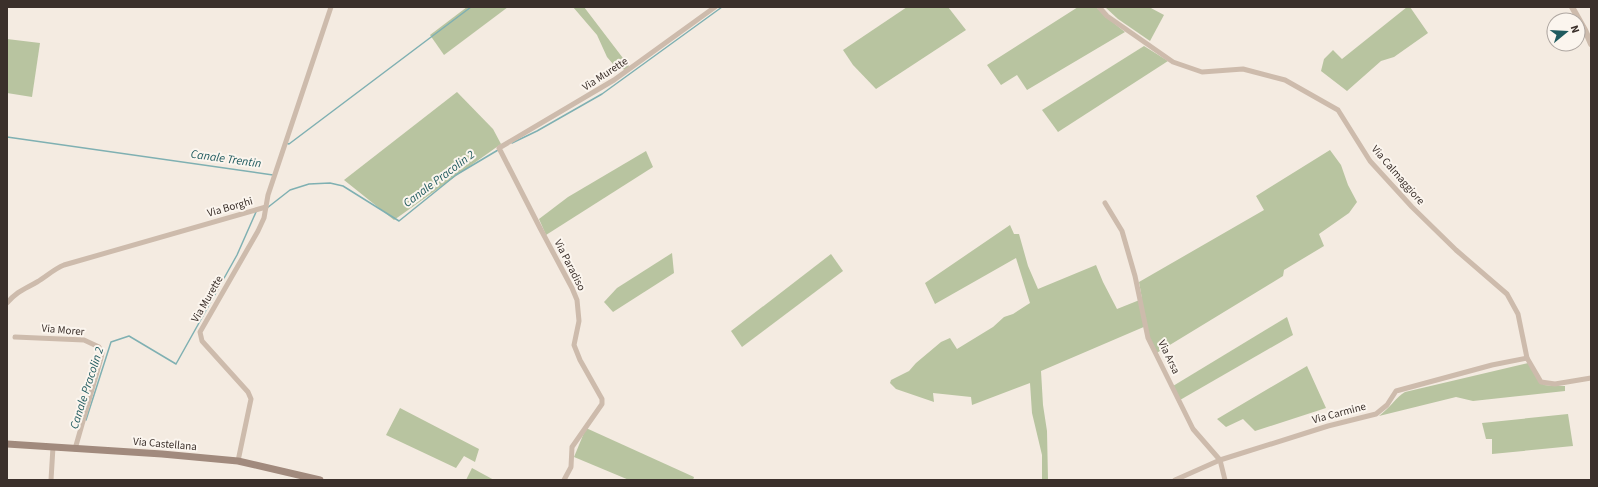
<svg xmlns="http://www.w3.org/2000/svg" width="1598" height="487" font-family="'Source Sans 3',sans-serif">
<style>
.green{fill:#b8c4a0}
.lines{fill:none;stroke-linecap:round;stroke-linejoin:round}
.stream{stroke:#7fb0b2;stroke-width:1.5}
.minor{stroke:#cdbbac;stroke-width:5}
.tertiary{stroke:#cdbbac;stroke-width:6}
.secondary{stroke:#a18a7d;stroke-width:7}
.labels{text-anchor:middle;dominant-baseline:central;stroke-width:4;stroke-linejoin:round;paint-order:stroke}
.street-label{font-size:11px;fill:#3b302b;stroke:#fbf5ee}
.water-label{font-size:12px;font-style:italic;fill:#1f5a5e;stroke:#fbf5ee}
</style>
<rect width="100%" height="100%" fill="#f4ebe1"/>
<g class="green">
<polygon points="467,7 508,7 444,55 430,35"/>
<polygon points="573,7 584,7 629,66 627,71 613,64 607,57 597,35"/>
<polygon points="907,7 948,7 966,30 876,89 853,65 843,50"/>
<polygon points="1078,7 1096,7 1105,16 1125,32 1027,90 1017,75 1001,85 987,65"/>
<polygon points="1105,7 1149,7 1164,15 1150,41 1118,19"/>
<polygon points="1407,7 1410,7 1428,33 1394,57 1381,61 1347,91 1321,71 1324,59 1333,50 1342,59"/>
<polygon points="7,39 40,43 32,97 7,93"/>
<polygon points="1144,46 1168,61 1058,132 1042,110"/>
<polygon points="457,92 493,129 501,144 394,220 344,180"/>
<polygon points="1330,150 1341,165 1348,185 1357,202 1349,213 1319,234 1324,246 1284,270 1283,276 1155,354 1146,326 1041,371 1043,405 1047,431 1048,480 1042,480 1042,455 1032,413 1030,383 972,405 971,397 933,393 934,402 896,389 890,383 891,380 909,371 916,363 941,342 950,338 957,349 993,327 1004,317 1013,314 1030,303 1016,258 935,304 925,283 1010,225 1014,234 1019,234 1028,266 1038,289 1096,265 1103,282 1117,309 1142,299 1139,282 1264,210 1256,196"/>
<polygon points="646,151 653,167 546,235 539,219 568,197"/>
<polygon points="672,253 674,273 613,312 604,302 617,288"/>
<polygon points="831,254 843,271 742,347 731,331"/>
<polygon points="1287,317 1293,335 1180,400 1173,386"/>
<path d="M1528 363 1544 385 1556 386H1565V391L1473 401 1456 397 1379 416C1389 409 1397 396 1405 392Z"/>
<polygon points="1307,366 1326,408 1255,431 1243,419 1226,427 1217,419"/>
<polygon points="400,408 479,449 475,462 464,456 456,468 386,435"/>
<polygon points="1568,414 1573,446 1492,454 1492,439 1486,439 1482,423"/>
<polygon points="586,428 694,477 693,480 629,480 574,457"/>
<polygon points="472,468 494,480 466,480"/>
</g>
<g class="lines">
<g class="stream">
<polyline points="7,137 273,175"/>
<polyline points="286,143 289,144 471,7"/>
<polyline points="512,143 537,131 602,94 722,7"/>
<polyline points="267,208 290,190 309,184 330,183 343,186 399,221 456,175 498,150"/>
<polyline points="86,420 111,342 129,336 176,364 237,255 256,212"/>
</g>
<g class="minor">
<polyline points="1099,7 1107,16 1173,62 1202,72 1243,69 1285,80 1338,110 1370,161 1412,207 1456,250 1507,294 1518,314 1527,358 1541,382 1555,384 1591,378"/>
<polyline points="1105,203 1122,231 1135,276 1148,338 1193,429 1220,460 1225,480"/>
<path d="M7 303C17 291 25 289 37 282 47 276 54 269 64 265L266 207"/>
<polyline points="15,337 84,340 99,347 102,353 101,358 75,449"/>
<polyline points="238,461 251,399 248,392 202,341 200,332 258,231 264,218 268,195 331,7"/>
<polyline points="51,480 53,447"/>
<polyline points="564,480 571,467 572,447 602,404 602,399 580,360 574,345 579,321 577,300 572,288 540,228 499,148 614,80 715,7"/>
<polyline points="1175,480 1220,460 1328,426 1376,414 1387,405 1396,391 1492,365 1527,358"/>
</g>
<polyline class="tertiary" points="1572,7 1585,30 1591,44"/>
<polyline class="secondary" points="7,444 162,454 238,461 320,480"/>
</g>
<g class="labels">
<g class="street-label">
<text transform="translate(605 74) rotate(-33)">Via Murette</text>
<text transform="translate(1398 175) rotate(49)">Via Calmaggiore</text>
<text transform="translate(230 207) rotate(-16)">Via Borghi</text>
<text transform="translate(570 265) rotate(63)">Via Paradiso</text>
<text transform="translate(207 299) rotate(-60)">Via Murette</text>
<text transform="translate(63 330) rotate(5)">Via Morer</text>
<text transform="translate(1169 357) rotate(64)">Via Arsa</text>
<text transform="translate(1339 413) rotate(-15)">Via Carmine</text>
<text transform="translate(165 444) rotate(5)">Via Castellana</text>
</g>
<g class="water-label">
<text transform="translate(226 159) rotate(8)">Canale Trentin</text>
<text transform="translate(439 179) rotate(-37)">Canale Pracolin 2</text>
<text transform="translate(87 388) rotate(-72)">Canale Pracolin 2</text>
</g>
</g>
<rect width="1598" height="487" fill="none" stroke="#3b302b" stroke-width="16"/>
<g transform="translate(1566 32) rotate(72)"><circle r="19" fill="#fbf5ee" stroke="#aea6a0"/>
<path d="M0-3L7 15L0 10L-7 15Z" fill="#1f5a5e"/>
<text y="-6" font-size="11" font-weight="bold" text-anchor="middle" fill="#3b302b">N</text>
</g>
</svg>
